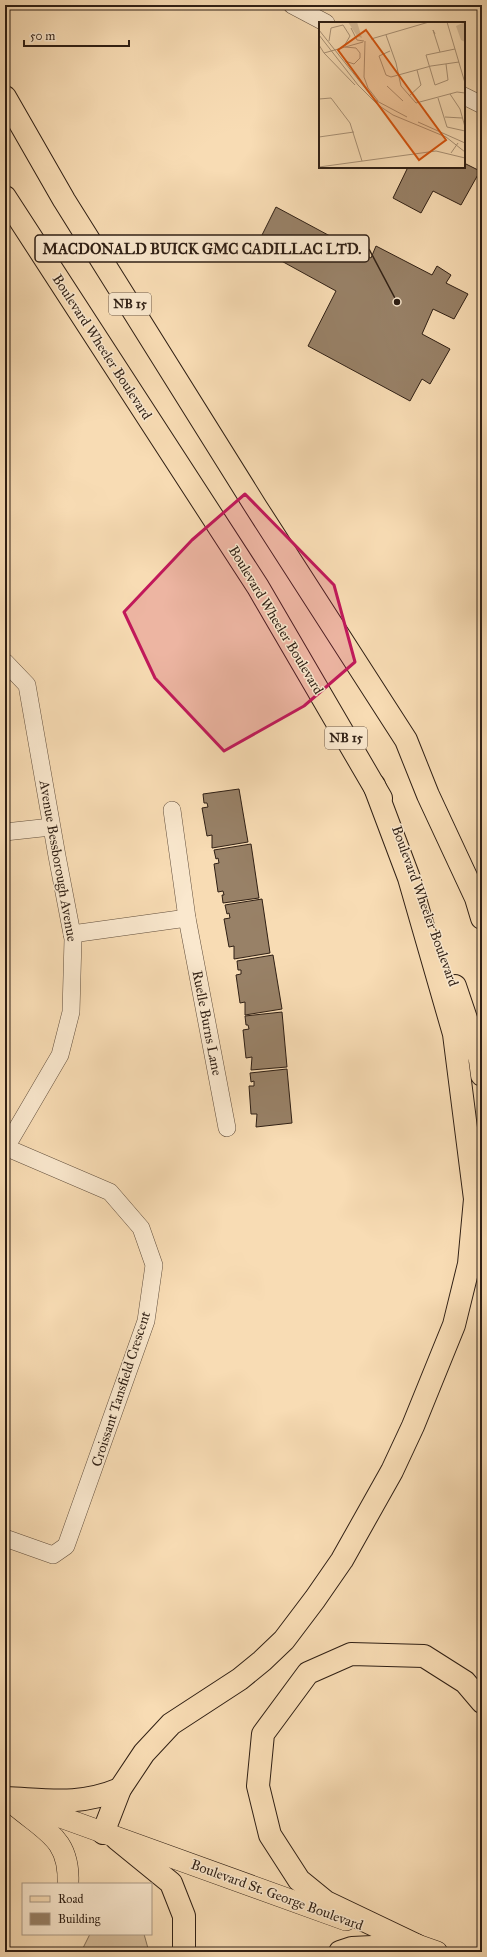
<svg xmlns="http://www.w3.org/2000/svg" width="487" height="1957" font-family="'IM FELL Great Primer',serif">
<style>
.green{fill:#d6bc99;stroke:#826e56}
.building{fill:#988167;stroke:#2f1f14}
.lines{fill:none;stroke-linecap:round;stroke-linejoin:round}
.minor-casing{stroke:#614e3c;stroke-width:18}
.major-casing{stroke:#2f1f14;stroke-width:22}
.highway-casing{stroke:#2f1f14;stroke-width:24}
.minor{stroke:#fae8ce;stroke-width:17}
.major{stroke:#f8dcb4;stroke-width:21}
.highway{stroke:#f8dcb4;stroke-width:22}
.marked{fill:#c2185b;fill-opacity:0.2;stroke:#c2185b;stroke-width:3;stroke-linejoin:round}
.labels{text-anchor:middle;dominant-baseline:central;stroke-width:3;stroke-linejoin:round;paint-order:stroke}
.shield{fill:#fae8ce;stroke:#6c5b4c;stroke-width:1}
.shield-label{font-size:13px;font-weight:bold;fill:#2f1f14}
.street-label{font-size:14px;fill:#2f1f14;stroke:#fae8ce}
.inset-road{fill:none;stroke:#a89074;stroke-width:1}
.view{fill:#d6530d;fill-opacity:0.15;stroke:#d6530d;stroke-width:2}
.inset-edge{fill:none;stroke:#2f1f14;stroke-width:2}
.leader{fill:none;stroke:#2f1f14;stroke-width:1.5}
.callout-dot{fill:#2f1f14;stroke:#fae8ce;stroke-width:1.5}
.callout{fill:#fae8ce;stroke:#2f1f14;stroke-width:1.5}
.callout-label{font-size:15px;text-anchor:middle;font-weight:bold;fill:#2f1f14}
</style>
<rect width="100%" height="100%" fill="#f8dcb4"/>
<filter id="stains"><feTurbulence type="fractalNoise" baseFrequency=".005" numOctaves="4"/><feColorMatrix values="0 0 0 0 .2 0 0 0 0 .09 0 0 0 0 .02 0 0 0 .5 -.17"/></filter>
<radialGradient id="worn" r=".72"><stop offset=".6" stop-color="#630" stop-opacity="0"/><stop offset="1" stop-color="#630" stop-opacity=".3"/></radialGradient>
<polygon class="green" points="90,1934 144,1934 149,1952 81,1952"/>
<g class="building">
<polygon points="464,163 480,171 461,205 433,191 421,213 393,198 408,167 464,167"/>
<polygon points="276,207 371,258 376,246 432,275 437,266 451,275 446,283 468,294 454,319 433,309 422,334 450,349 430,384 422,379 410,401 308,346 336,291 256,247"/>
<polygon points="239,789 248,842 212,848 212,835 207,836 202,808 208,807 207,803 204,803 203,794"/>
<polygon points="251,844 259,898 223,903 222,895 224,895 223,891 218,892 214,864 219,863 218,858 216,859 214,850"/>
<polygon points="262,899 270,953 234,959 234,946 229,947 224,919 230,918 229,913 227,914 225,905"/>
<polygon points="273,955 282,1009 245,1015 245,1002 240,1003 236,975 241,974 241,970 238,970 237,961"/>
<polygon points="282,1012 287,1067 251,1070 252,1057 246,1058 243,1030 249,1029 248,1025 246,1025 245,1016"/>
<polygon points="287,1069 292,1123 256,1127 257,1114 251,1114 249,1086 254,1086 254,1081 251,1082 250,1073"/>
</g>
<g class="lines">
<defs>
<g id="minor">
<polyline points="292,5 326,23"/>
<polyline points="464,96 482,105"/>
<polyline points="5,662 27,685 57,856 73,939 71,1012 60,1055 5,1149"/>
<polyline points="172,810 187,918 227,1128"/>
<polyline points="5,832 51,827"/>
<polyline points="72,934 187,918"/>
<polyline points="5,1147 110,1192 141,1228 154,1265 146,1321 66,1546 53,1555 5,1538"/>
</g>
<g id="major">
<polyline points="16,1801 346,1920"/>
<path d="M17 1807C47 1832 70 1840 68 1884"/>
<polyline points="400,1939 437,1952"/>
</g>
<g id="highway">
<polyline points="5,97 64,200 256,507 406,740 428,795 476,898 482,918"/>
<polyline points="5,197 258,587 381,798"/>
<polyline points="455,986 480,1060 482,1075"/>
<path d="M6 1798C49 1800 79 1806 120 1789"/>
<polyline points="103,1833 120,1789 144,1753 171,1724 240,1679 262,1661 284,1640 315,1599 342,1560 392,1471 413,1426 454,1325 469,1264 475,1199 454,1034 409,878 374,785"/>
<polyline points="117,1839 171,1883 184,1916 184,1952"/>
<polyline points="416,1945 326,1902 299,1880 270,1835 258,1786 263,1734 308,1673 351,1654 424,1656 465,1682 482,1702"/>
<polyline points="340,1952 352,1948 414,1945"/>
</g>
</defs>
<use href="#minor" class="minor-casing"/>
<use href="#major" class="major-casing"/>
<use href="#highway" class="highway-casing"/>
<use href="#minor" class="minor"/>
<use href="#major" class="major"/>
<use href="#highway" class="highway"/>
</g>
<path class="marked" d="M245 494 334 585 355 662 304 706 224 751 155 678 124 612 192 540Z"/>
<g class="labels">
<g class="shield">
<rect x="109" y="293" width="42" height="22" rx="3"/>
<rect x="325" y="727" width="42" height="22" rx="3"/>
</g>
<g class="shield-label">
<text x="130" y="304">NB 15</text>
<text x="346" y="738">NB 15</text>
</g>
<g class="street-label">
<text transform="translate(102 347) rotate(57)">Boulevard Wheeler Boulevard</text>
<text transform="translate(276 620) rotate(59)">Boulevard Wheeler Boulevard</text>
<text transform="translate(58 861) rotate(80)">Avenue Bessborough Avenue</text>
<text transform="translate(425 906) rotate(70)">Boulevard Wheeler Boulevard</text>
<text transform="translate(207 1023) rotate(79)">Ruelle Burns Lane</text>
<text transform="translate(121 1389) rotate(-72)">Croissant Tansfield Crescent</text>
<text transform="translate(277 1895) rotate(20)">Boulevard St. George Boulevard</text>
</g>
</g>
<g transform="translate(319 22)">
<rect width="146" height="146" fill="#f8dcb4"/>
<path d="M29 0H38L43 16 38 14ZM146 0V20L142 18 137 4Z" fill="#d6bc99"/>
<path class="inset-road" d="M128 0 146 61M32 6 38 18 45 19M0 8 50 71M116 12 114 8 121 30M0 13 39 63 59 83 74 93 127 115 146 130M67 13 77 41 82 64 97 81 138 70 146 71M52 17 110 0M10 19 12 6 24 3 31 14 24 26M46 19 45 55 49 66 59 79M0 23 5 31 36 63M26 25 37 26 41 31V36L35 42 26 39M71 29 60 34 67 53 72 55 112 44 140 40M5 31 44 20M127 42 129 58 116 63 107 33 136 27M68 64 84 79M131 72 141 87 146 105M90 74 102 63 98 48M119 76 128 105 146 109M0 77 12 76 31 101 43 139M56 78 88 95M126 95 143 96M99 100 146 121M0 115 35 110M132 131 139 121M0 145 117 129 146 136"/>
<path class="view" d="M47 8 127 118 100 138 19 28Z"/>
<rect width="146" height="146" class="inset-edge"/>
</g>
<path class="leader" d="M397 302L369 249"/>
<circle class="callout-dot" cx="397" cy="302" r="4"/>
<rect class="callout" x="35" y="235" width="334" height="27" rx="4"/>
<g class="callout-label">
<text x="202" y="254">MACDONALD BUICK GMC CADILLAC LTD.</text>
</g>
<rect width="487" height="1957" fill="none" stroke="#f8dcb4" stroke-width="20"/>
<rect x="6" y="6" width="475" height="1945" fill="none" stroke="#2f1f14" stroke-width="2"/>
<rect x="10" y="10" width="467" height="1937" fill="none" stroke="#2f1f14"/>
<rect x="22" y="1883" width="130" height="52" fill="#fae8ce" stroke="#a99884"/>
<rect x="30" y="1896" width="20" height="6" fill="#f8dcb4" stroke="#a99884"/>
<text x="58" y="1903" font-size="12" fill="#2f1f14">Road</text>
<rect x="30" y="1913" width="20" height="12" fill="#988167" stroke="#a99884"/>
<text x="58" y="1923" font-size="12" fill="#2f1f14">Building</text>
<path d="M24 40v6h105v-6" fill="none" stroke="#2f1f14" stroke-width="2"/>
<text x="30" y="40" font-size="12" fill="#2f1f14" stroke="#fae8ce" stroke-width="3" paint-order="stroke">50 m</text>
<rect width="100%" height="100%" filter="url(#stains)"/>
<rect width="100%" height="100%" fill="url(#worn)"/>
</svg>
